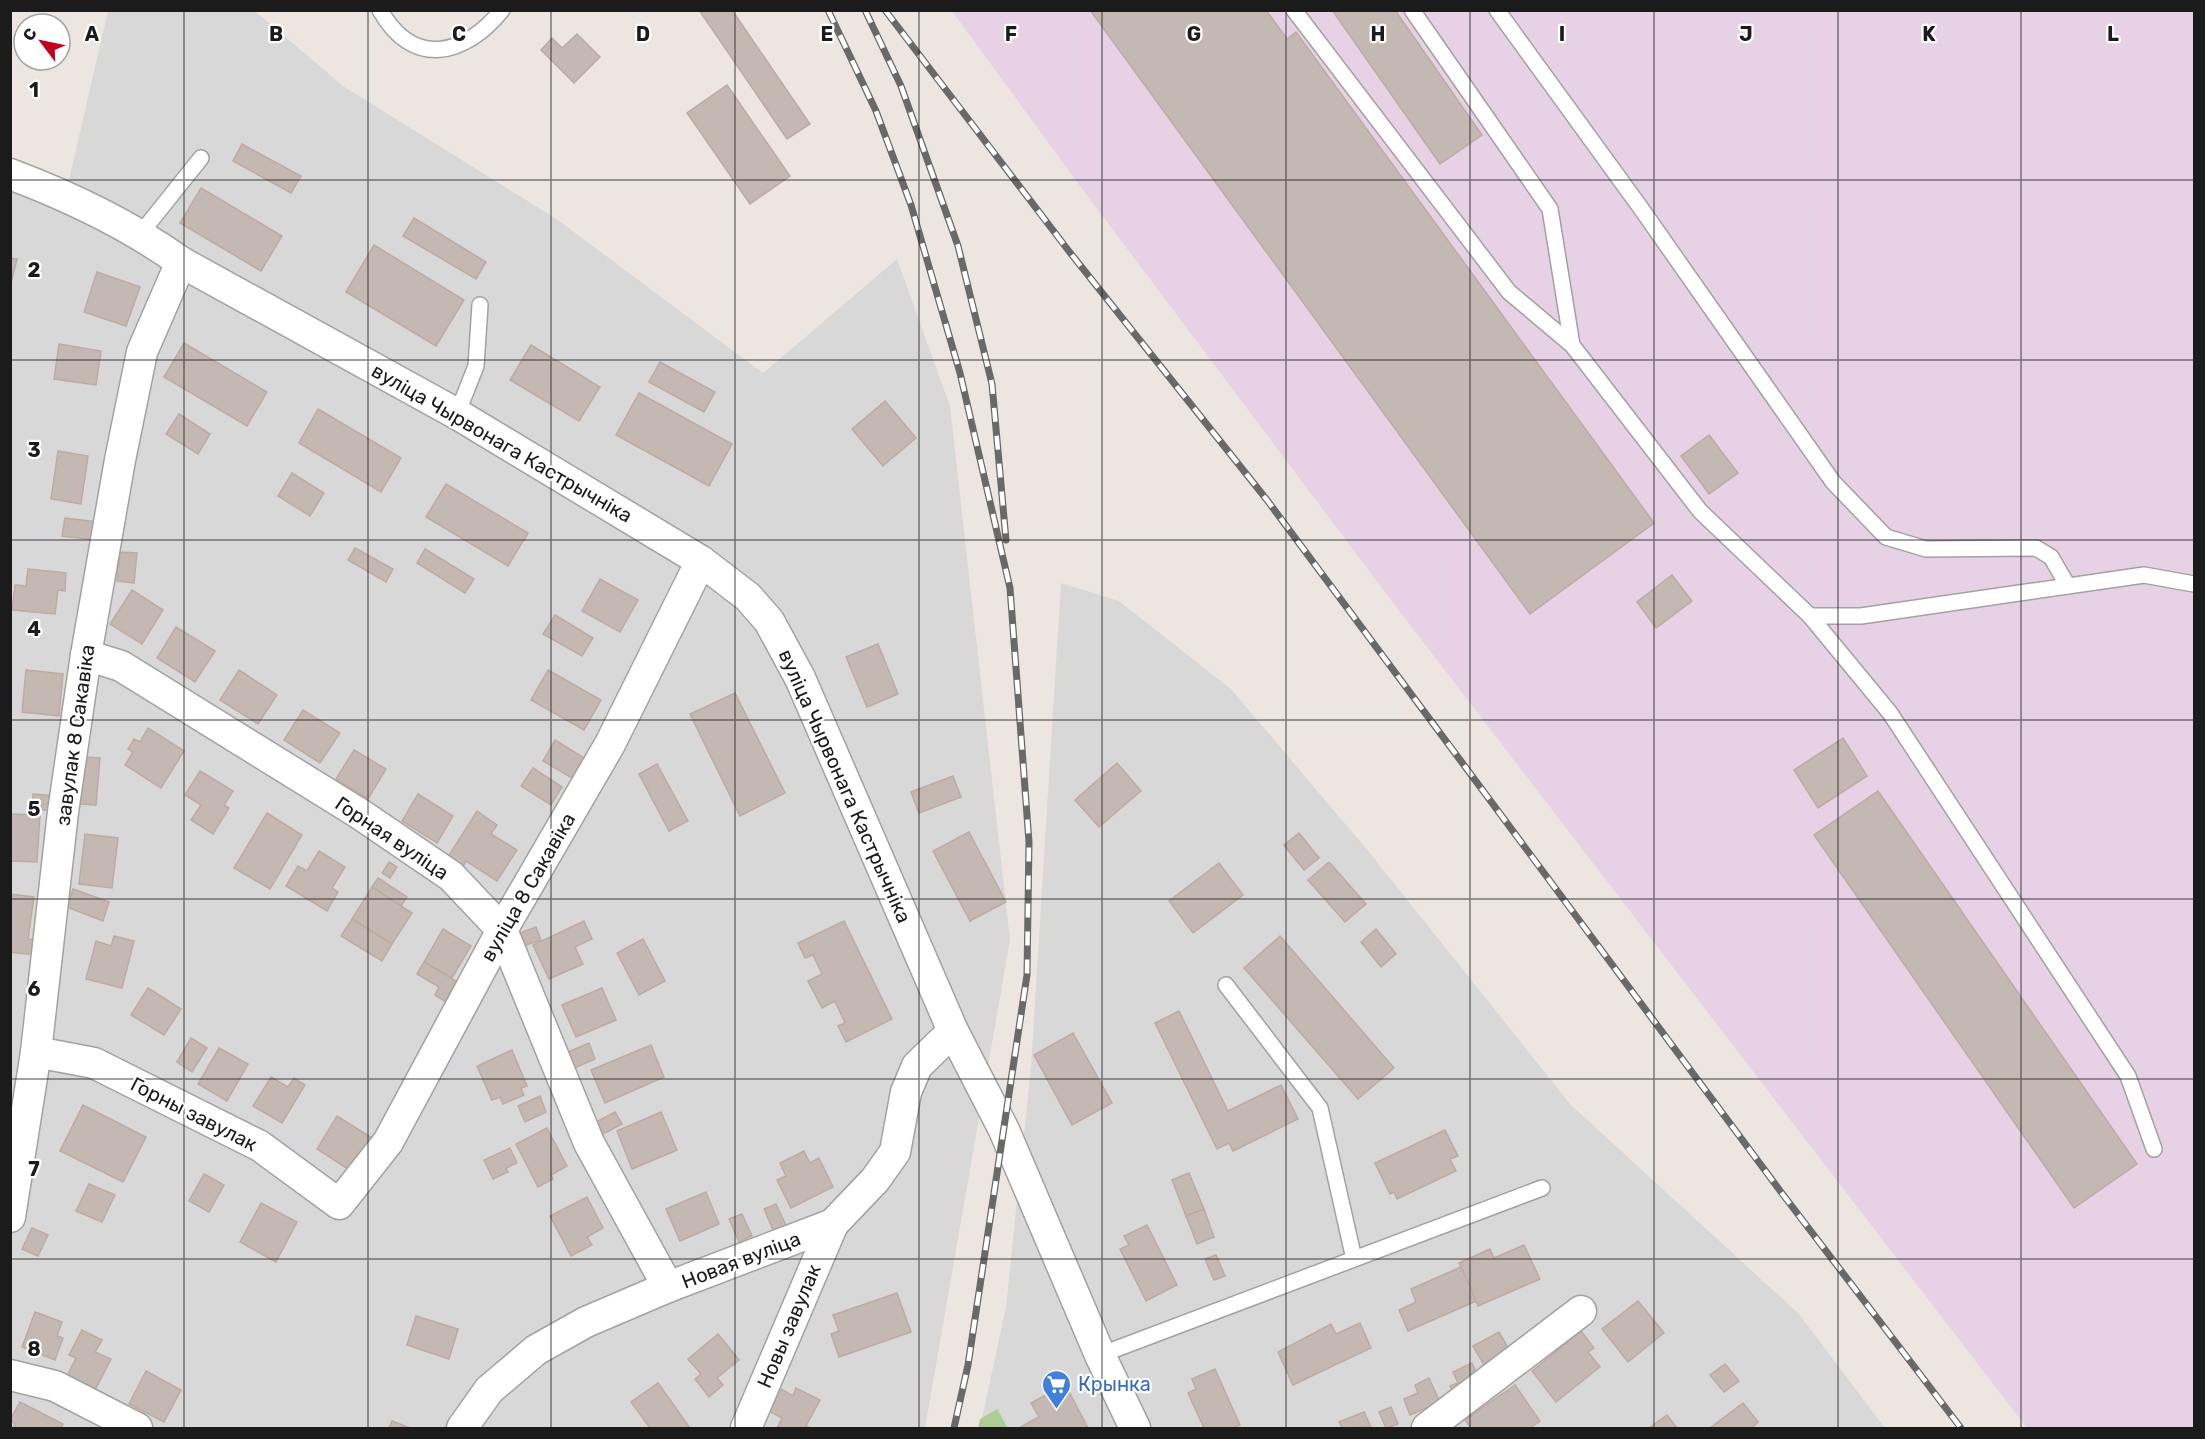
<svg xmlns="http://www.w3.org/2000/svg" width="2205" height="1439" font-family="Rubik,sans-serif">
<style>
.residential{fill:#d9d8d8}
.industrial{fill:#e6d1e5}
.forest{fill:#adce93}
.building{fill:#c4b8b3;stroke:#bfaaa2;stroke-width:1.5}
.lines{fill:none;stroke-linecap:round;stroke-linejoin:round}
.service-casing{stroke:#a2a2a2;stroke-width:18}
.minor-casing{stroke:#a2a2a2;stroke-width:33}
.service{stroke:#fff;stroke-width:15}
.minor{stroke:#fff;stroke-width:30}
.rail-casing{stroke:#696969;stroke-width:7}
.rail{stroke:#fff;stroke-width:4.5;stroke-dasharray:14;stroke-linecap:butt}
.grid{fill:none;stroke:#1b1b1b;stroke-width:1.5;stroke-opacity:0.55}
.labels{text-anchor:middle;dominant-baseline:central;stroke-width:4.5;stroke-linejoin:round;paint-order:stroke}
.street-label{font-size:20px;fill:#1b1b1b;stroke:#fff}
.shop-label{font-size:20px;fill:#366cbe;stroke:#fff;text-anchor:start}
.grid-label{font-size:20px;text-anchor:middle;font-weight:bold;fill:#1b1b1b;stroke:#fff;stroke-width:4.5;stroke-linejoin:round;paint-order:stroke}
</style>
<rect width="100%" height="100%" fill="#ede6e0"/>
<g class="residential">
<polygon points="108,11 255,11 343,86 558,220 763,373 897,259 950,406 1010,940 925,1428 11,1428 11,162 69,180"/>
<polygon points="1061,583 1119,601 1231,689 1369,852 1571,1105 1799,1314 1885,1428 980,1428 1006,1307 1031,1067"/>
</g>
<polygon class="industrial" points="952,11 2194,11 2194,1428 2027,1428 1394,604 1083,190"/>
<polygon class="forest" points="997,1409 1008,1428 978,1428 980,1419"/>
<g class="building">
<polygon points="699,10 732,10 810,124 787,139"/>
<polygon points="1090,10 1266,10 1287,39 1296,32 1654,523 1530,614"/>
<polygon points="1332,10 1395,10 1482,135 1440,164"/>
<polygon points="577,34 600,57 574,83 541,50 552,38 562,48"/>
<polygon points="727,85 790,176 750,204 687,113"/>
<polygon points="242,144 301,176 291,193 233,161"/>
<polygon points="201,188 282,236 261,271 180,223"/>
<polygon points="414,218 486,262 476,279 403,236"/>
<polygon points="374,245 464,300 436,346 346,292"/>
<polygon points="10,258 17,259 10,287"/>
<polygon points="97,272 140,287 126,326 84,312"/>
<polygon points="184,343 267,392 247,426 164,377"/>
<polygon points="59,344 101,351 96,385 54,379"/>
<polygon points="531,345 600,387 579,421 510,380"/>
<polygon points="660,362 715,392 704,412 649,382"/>
<polygon points="639,393 732,444 709,486 616,435"/>
<polygon points="885,401 916,438 883,466 852,429"/>
<polygon points="318,409 401,458 381,492 299,443"/>
<polygon points="179,414 210,434 198,454 166,434"/>
<polygon points="1709,435 1738,473 1709,494 1681,456"/>
<polygon points="58,451 88,456 81,504 51,499"/>
<polygon points="292,473 324,493 310,516 278,496"/>
<polygon points="446,484 528,533 508,566 426,517"/>
<polygon points="65,518 97,522 95,540 62,536"/>
<polygon points="355,548 393,569 386,582 348,560"/>
<polygon points="425,549 474,579 465,593 417,563"/>
<polygon points="120,552 137,553 134,583 117,581"/>
<polygon points="28,569 66,573 65,591 58,590 55,614 12,610 15,585 26,586"/>
<polygon points="1672,575 1692,601 1656,628 1637,602"/>
<polygon points="600,579 638,600 620,632 582,611"/>
<polygon points="132,590 163,610 142,644 110,624"/>
<polygon points="555,615 593,638 582,656 543,634"/>
<polygon points="176,627 215,651 195,682 157,658"/>
<polygon points="878,644 898,694 867,707 846,657"/>
<polygon points="26,670 63,674 59,716 22,712"/>
<polygon points="239,670 277,695 258,724 220,700"/>
<polygon points="548,670 601,700 584,730 531,700"/>
<polygon points="735,693 785,793 740,816 690,714"/>
<polygon points="303,710 340,733 320,763 284,740"/>
<polygon points="148,728 184,751 161,788 125,765 133,752 128,749 134,739 140,742"/>
<polygon points="1843,738 1867,776 1818,808 1794,770"/>
<polygon points="555,740 589,761 577,781 543,761"/>
<polygon points="354,750 386,769 368,799 336,779"/>
<polygon points="84,757 100,758 96,805 80,804"/>
<polygon points="1117,763 1141,791 1099,827 1075,800"/>
<polygon points="657,764 688,821 669,831 639,774"/>
<polygon points="533,768 562,787 551,805 521,786"/>
<polygon points="200,771 233,791 224,805 229,808 213,834 191,820 201,805 185,795"/>
<polygon points="953,776 961,797 919,813 911,792"/>
<polygon points="1878,791 2137,1164 2074,1208 1814,835"/>
<polygon points="33,794 56,796 54,811 32,809"/>
<polygon points="418,794 453,816 437,843 402,821"/>
<polygon points="477,811 497,825 491,834 517,850 497,881 466,861 463,867 448,857"/>
<polygon points="267,813 302,835 270,889 234,868"/>
<polygon points="10,814 40,815 37,862 10,861"/>
<polygon points="969,832 1006,902 970,921 933,851"/>
<polygon points="1299,833 1319,858 1304,870 1284,845"/>
<polygon points="85,834 118,838 112,888 79,884"/>
<polygon points="319,851 345,867 332,888 338,892 327,911 286,886 298,866 307,871"/>
<polygon points="389,862 397,867 390,878 382,873"/>
<polygon points="1329,862 1366,904 1345,922 1308,880"/>
<polygon points="1219,863 1243,895 1193,933 1169,901"/>
<polygon points="378,878 407,897 401,906 372,887"/>
<polygon points="372,887 412,913 392,944 352,919"/>
<polygon points="73,889 109,902 103,921 67,907"/>
<polygon points="10,894 34,897 28,939 36,940 34,955 10,952"/>
<polygon points="352,919 392,944 382,961 341,936"/>
<polygon points="584,921 592,939 575,947 583,964 549,979 533,945"/>
<polygon points="844,921 892,1019 846,1042 838,1026 845,1023 835,1001 822,1008 808,981 822,974 813,955 805,958 798,943"/>
<polygon points="536,927 541,940 520,947 515,935"/>
<polygon points="443,929 471,946 452,978 424,962"/>
<polygon points="1376,929 1396,954 1381,967 1361,942"/>
<polygon points="114,936 134,941 122,988 86,979 96,941 111,946"/>
<polygon points="1280,936 1394,1068 1358,1099 1244,968"/>
<polygon points="643,939 665,981 639,995 617,953"/>
<polygon points="424,962 461,984 449,1004 435,995 439,987 417,974"/>
<polygon points="148,988 181,1009 164,1035 131,1015"/>
<polygon points="602,988 616,1020 576,1037 562,1005"/>
<polygon points="1179,1011 1228,1111 1281,1085 1298,1119 1233,1151 1229,1143 1217,1149 1155,1023"/>
<polygon points="1073,1033 1112,1103 1072,1125 1034,1055"/>
<polygon points="191,1038 207,1048 192,1072 177,1062"/>
<polygon points="589,1043 595,1059 572,1069 566,1053"/>
<polygon points="651,1045 664,1077 605,1103 591,1070"/>
<polygon points="219,1048 248,1064 227,1101 198,1084"/>
<polygon points="512,1050 527,1086 521,1088 524,1095 503,1104 500,1097 492,1100 477,1066"/>
<polygon points="271,1077 288,1087 294,1078 305,1085 282,1123 253,1106"/>
<polygon points="540,1096 546,1112 525,1122 518,1106"/>
<polygon points="83,1105 146,1137 123,1182 60,1151"/>
<polygon points="615,1112 622,1124 603,1134 596,1122"/>
<polygon points="661,1112 677,1150 632,1169 617,1131"/>
<polygon points="337,1116 372,1138 351,1171 317,1149"/>
<polygon points="547,1128 567,1166 551,1175 553,1179 538,1187 516,1144"/>
<polygon points="1445,1130 1458,1156 1450,1159 1456,1171 1397,1199 1394,1192 1390,1194 1375,1163"/>
<polygon points="510,1148 517,1163 506,1168 508,1172 493,1179 484,1160"/>
<polygon points="804,1151 810,1163 819,1158 833,1187 791,1208 777,1180 786,1176 780,1163"/>
<polygon points="1189,1173 1204,1209 1186,1216 1172,1180"/>
<polygon points="204,1174 224,1185 209,1212 189,1201"/>
<polygon points="89,1184 115,1195 102,1222 76,1211"/>
<polygon points="706,1192 719,1224 680,1241 666,1209"/>
<polygon points="587,1197 603,1228 587,1237 592,1245 571,1256 550,1216"/>
<polygon points="261,1203 297,1222 276,1262 240,1242"/>
<polygon points="776,1204 786,1225 773,1230 764,1209"/>
<polygon points="1204,1209 1214,1237 1197,1244 1186,1216"/>
<polygon points="742,1214 752,1236 739,1242 729,1219"/>
<polygon points="1147,1225 1177,1285 1146,1301 1120,1249 1129,1245 1124,1236"/>
<polygon points="32,1228 48,1235 38,1256 22,1249"/>
<polygon points="1524,1245 1540,1279 1478,1306 1459,1263 1490,1249 1494,1258"/>
<polygon points="1216,1255 1225,1276 1214,1280 1205,1259"/>
<polygon points="1461,1267 1476,1301 1408,1331 1399,1310 1416,1302 1411,1289"/>
<polygon points="897,1293 911,1332 839,1357 831,1334 839,1331 833,1315"/>
<polygon points="1638,1301 1664,1333 1628,1362 1602,1329"/>
<polygon points="35,1312 62,1322 57,1336 63,1338 55,1360 22,1347"/>
<polygon points="416,1316 458,1329 449,1359 407,1345"/>
<polygon points="1360,1323 1371,1348 1293,1385 1278,1352 1331,1324 1336,1334"/>
<polygon points="82,1330 102,1340 95,1352 111,1359 95,1390 67,1376 76,1358 69,1355"/>
<polygon points="1581,1331 1594,1348 1588,1352 1600,1367 1556,1402 1532,1371"/>
<polygon points="1499,1332 1510,1351 1484,1365 1473,1346"/>
<polygon points="718,1334 739,1360 717,1378 723,1385 709,1397 695,1379 701,1374 688,1359"/>
<polygon points="1472,1363 1480,1380 1454,1393 1450,1386 1458,1383 1453,1372"/>
<polygon points="1725,1364 1739,1381 1724,1392 1710,1375"/>
<polygon points="1215,1369 1240,1425 1232,1428 1204,1428 1188,1393 1196,1389 1192,1379"/>
<polygon points="146,1371 181,1390 164,1422 129,1404"/>
<polygon points="1429,1378 1440,1402 1410,1415 1404,1399 1418,1393 1415,1385"/>
<polygon points="658,1383 690,1428 650,1428 631,1402"/>
<polygon points="1065,1384 1088,1428 1019,1428 1039,1417 1031,1403"/>
<polygon points="1515,1385 1540,1421 1530,1428 1471,1428 1465,1420"/>
<polygon points="796,1388 820,1400 806,1426 810,1428 777,1428 782,1418 769,1411 781,1389 793,1396"/>
<polygon points="20,1402 63,1424 61,1428 13,1428 15,1424 10,1420"/>
<polygon points="1743,1403 1758,1422 1753,1427 1754,1428 1710,1428"/>
<polygon points="1391,1407 1398,1424 1386,1428 1379,1412"/>
<polygon points="1364,1412 1371,1427 1342,1428 1339,1422"/>
<polygon points="1667,1415 1677,1428 1649,1428"/>
<polygon points="392,1421 410,1428 389,1428"/>
</g>
<g class="lines">
<defs>
<g id="service">
<path d="M380 10C413 69 465 56 502 10"/>
<polyline points="1294,10 1509,292 1572,345 1700,511 1810,616 1861,616 2144,575 2194,584"/>
<polyline points="1412,10 1550,209 1572,345"/>
<polyline points="1497,10 1640,207 1833,482 1886,537 1926,549 2036,548 2051,557 2068,586"/>
<polyline points="141,233 201,158"/>
<polyline points="457,414 476,366 480,305"/>
<polyline points="1810,616 1890,713 2128,1076 2154,1149"/>
<polyline points="1226,985 1320,1108 1354,1259"/>
<polyline points="1100,1355 1542,1188"/>
</g>
<g id="minor">
<path d="M10 174C71 197 128 224 181 262L457 414 701 561 748 597 769 621 800 678 953 1031 1004 1130 1100 1355 1135 1428"/>
<polyline points="86,655 121,666 360,814 451,876 502,930 589,1143 668,1287"/>
<polyline points="36,1052 94,1063 260,1146 339,1204 388,1142 502,930 610,744 701,561"/>
<polyline points="10,1217 36,1052 63,812 86,655 120,460 142,352 181,262"/>
<polyline points="10,1375 55,1386 137,1428"/>
<polyline points="462,1428 489,1390 536,1350 586,1322 668,1287 833,1224 875,1180 895,1152 906,1092 917,1066 953,1031"/>
<polyline points="746,1428 833,1224"/>
<polyline points="1427,1428 1581,1311"/>
</g>
</defs>
<use href="#service" class="service-casing"/>
<use href="#minor" class="minor-casing"/>
<use href="#service" class="service"/>
<use href="#minor" class="minor"/>
<defs>
<g id="rail">
<polyline points="828,10 876,111 911,205 960,373 1010,588 1029,842 1027,975 968,1365 954,1428"/>
<polyline points="865,10 901,86 958,246 992,384 1006,540"/>
<polyline points="885,10 1068,250 1267,500 1781,1192 1961,1428"/>
</g>
</defs>
<use href="#rail" class="rail-casing"/>
<use href="#rail" class="rail"/>
</g>
<path class="grid" d="M184 10V1428M368 10V1428M551 10V1428M735 10V1428M919 10V1428M1102 10V1428M1286 10V1428M1470 10V1428M1654 10V1428M1838 10V1428M2021 10V1428M10 180H2194M10 360H2194M10 540H2194M10 720H2194M10 899H2194M10 1079H2194M10 1259H2194"/>
<defs>
<symbol id="supermarket-pin" viewBox="-11 -11 22 30"><path d="M0 17L-7.5 6A9.5 9.5 0 1 1 7.5 6Z" fill="#3f7fe0" stroke="#fff"/><path d="M-6-5.5h2.5l.6 2H6L4.5 2H-2.5L-4.4-4H-6ZM-1.5 3.2a1.3 1.3 0 1 0 .1 0ZM3 3.2a1.3 1.3 0 1 0 .1 0Z" fill="#fff"/></symbol>
</defs>
<g fill-rule="evenodd">
<use href="#supermarket-pin" x="1040" y="1368" width="33" height="45"/>
</g>
<g class="labels">
<g class="street-label">
<text transform="translate(502 443) rotate(30)">вуліца Чырвонага Кастрычніка</text>
<text transform="translate(75 735) rotate(-82)">завулак 8 Сакавіка</text>
<text transform="translate(845 786) rotate(66)">вуліца Чырвонага Кастрычніка</text>
<text transform="translate(392 838) rotate(34)">Горная вуліца</text>
<text transform="translate(528 887) rotate(-60)">вуліца 8 Сакавіка</text>
<text transform="translate(194 1114) rotate(27)">Горны завулак</text>
<text transform="translate(741 1260) rotate(-21)">Новая вуліца</text>
<text transform="translate(789 1326) rotate(-67)">Новы завулак</text>
</g>
<g class="shop-label">
<text x="1078" y="1384">Крынка</text>
</g>
</g>
<g class="grid-label">
<text x="92" y="41">A</text>
<text x="276" y="41">B</text>
<text x="459" y="41">C</text>
<text x="643" y="41">D</text>
<text x="827" y="41">E</text>
<text x="1011" y="41">F</text>
<text x="1194" y="41">G</text>
<text x="1378" y="41">H</text>
<text x="1562" y="41">I</text>
<text x="1746" y="41">J</text>
<text x="1929" y="41">K</text>
<text x="2113" y="41">L</text>
<text x="34" y="97">1</text>
<text x="34" y="277">2</text>
<text x="34" y="457">3</text>
<text x="34" y="636">4</text>
<text x="34" y="816">5</text>
<text x="34" y="996">6</text>
<text x="34" y="1176">7</text>
<text x="34" y="1356">8</text>
</g>
<rect width="2205" height="1439" fill="none" stroke="#1b1b1b" stroke-width="24"/>
<g transform="translate(42 42) rotate(302)"><circle r="28" fill="#ffffff" stroke="#a4a4a4" stroke-width="1.5"/>
<path d="M0-4.5L10 22L0 15L-10 22Z" fill="#c5001d"/>
<text y="-9" font-size="16" font-weight="bold" text-anchor="middle" fill="#1b1b1b">С</text>
</g>
</svg>
